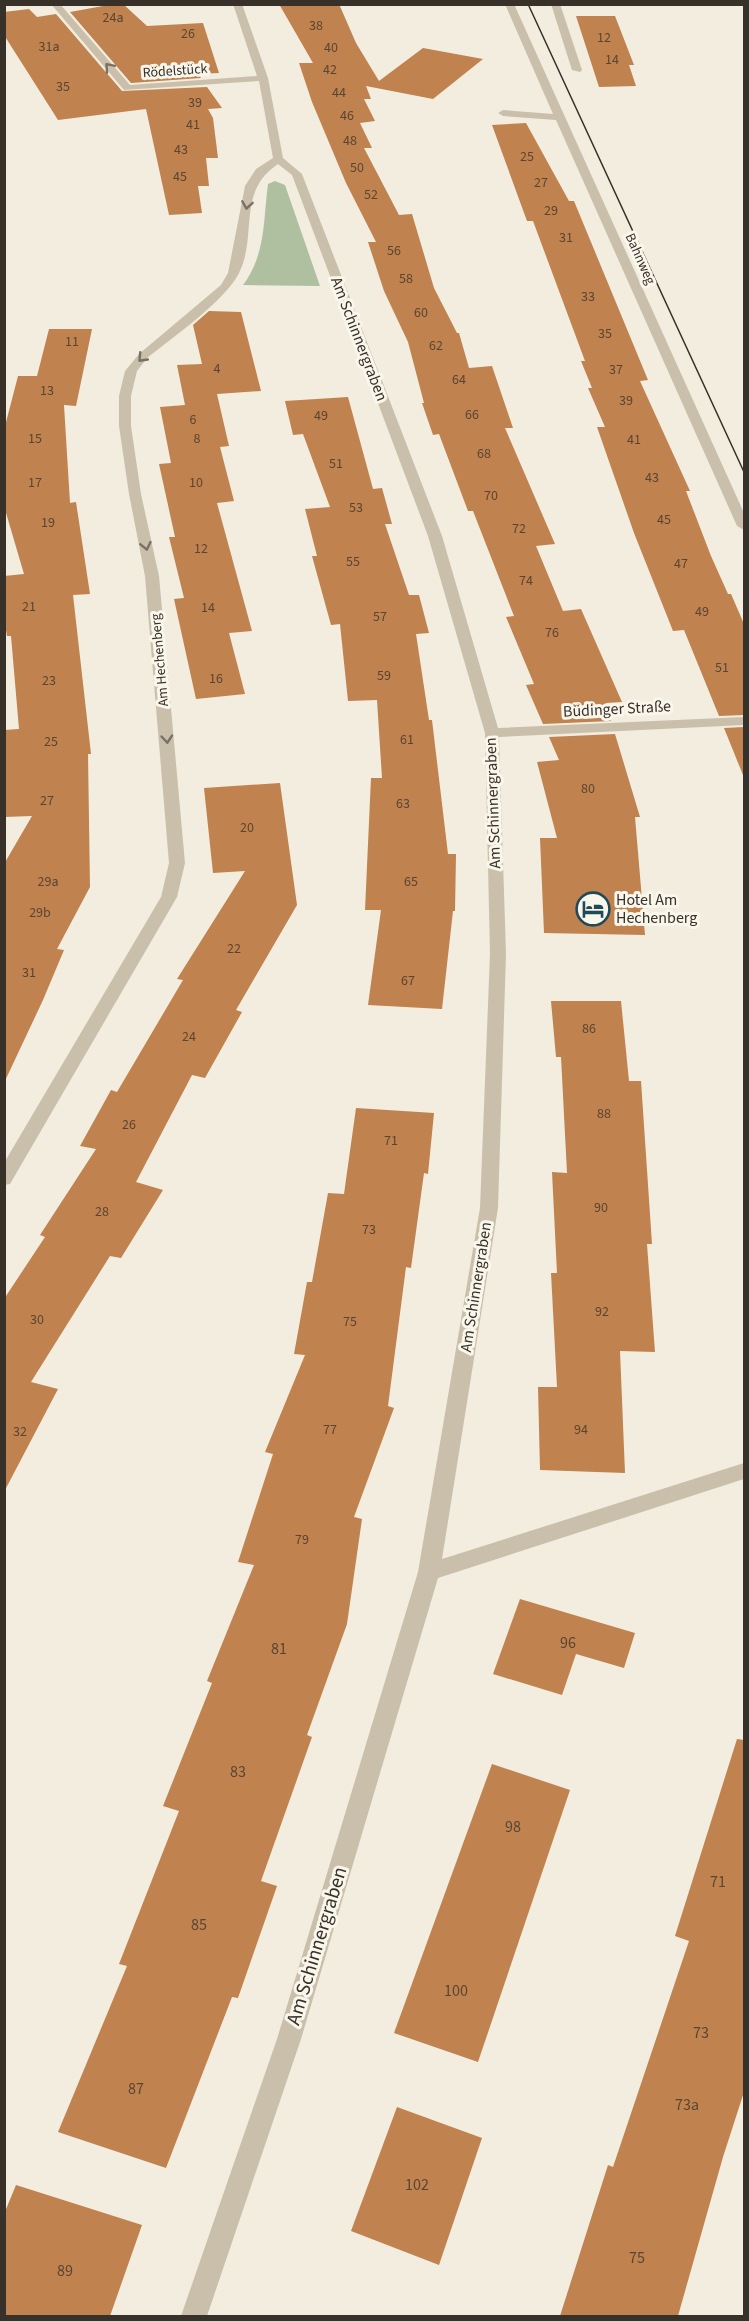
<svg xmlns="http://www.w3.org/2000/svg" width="749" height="2321" font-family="'Source Sans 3',sans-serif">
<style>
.green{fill:#aec09f}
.building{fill:#c0824e}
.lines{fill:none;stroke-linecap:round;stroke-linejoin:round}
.minor{fill:#cabfab;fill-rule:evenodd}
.tram{stroke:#38312a;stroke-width:1.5}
.oneway{stroke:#7a7164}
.labels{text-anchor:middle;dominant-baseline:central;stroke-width:6;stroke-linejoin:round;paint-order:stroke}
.number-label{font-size:14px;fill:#5a4533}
.far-street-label{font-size:14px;fill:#38312a;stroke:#f9f6eb}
.street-label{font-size:16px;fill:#38312a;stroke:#f9f6eb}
.poi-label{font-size:16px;fill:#38312a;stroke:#f9f6eb;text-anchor:start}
.near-number-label{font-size:16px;fill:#5a4533}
.near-street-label{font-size:20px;fill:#38312a;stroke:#f9f6eb}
</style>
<rect width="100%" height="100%" fill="#f2eddf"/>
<path class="green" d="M275 181 285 185 320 286 243 285C266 254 263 222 268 184Z"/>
<g class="building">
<polygon points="114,4 123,4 147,26 203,23 219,73 198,74 201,78 131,83 70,12"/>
<polygon points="279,4 339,4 356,43 379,81 423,48 483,59 433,99 366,86 371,99 364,99 375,121 360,123 372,148 364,148 399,215 412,214 434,288 457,333 459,333 469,368 492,366 513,428 505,428 555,544 536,546 563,611 581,609 622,702 606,703 611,721 543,724 526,685 534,684 506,617 514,616 473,511 468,511 439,434 433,435 422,403 424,403 408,342 384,291 368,242 376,242 346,183 312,102 299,63 313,63"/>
<polygon points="29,9 37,17 56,14 122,91 207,87 222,108 208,109 213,118 218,158 206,158 209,186 198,186 202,213 169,215 146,109 58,120 4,35 4,12"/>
<polygon points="576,16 615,16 634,65 629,65 636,86 599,87"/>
<polygon points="526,123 569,201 574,201 648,380 640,381 690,491 686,491 711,556 728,594 731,594 744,624 744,715 719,716 684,630 673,631 634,533 597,427 605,427 588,388 592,388 581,361 585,361 533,221 527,221 492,125"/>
<polygon points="209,311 241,312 261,391 217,394 229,446 220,447 234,501 217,503 252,631 229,633 245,694 196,699 174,599 184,598 169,537 175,537 159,464 171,463 160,407 185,405 177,365 202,364 193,325"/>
<polygon points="49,329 92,329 76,406 64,405 70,503 76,502 90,594 73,595 91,754 88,754 90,887 57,949 64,950 43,1000 4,1083 4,864 32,816 4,817 4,730 19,729 11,636 7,636 4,618 4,576 24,574 4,506 4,430 18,376 37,376"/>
<polygon points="348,397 373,489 382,488 392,524 385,524 409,595 419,595 429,633 416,634 429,720 432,720 448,854 456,854 455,911 453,911 442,1009 368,1005 381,910 365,910 371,778 382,778 377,700 348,701 340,624 331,625 312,556 317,556 305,509 330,507 303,434 293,435 285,401"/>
<polygon points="744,727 744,775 743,775 724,728"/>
<polygon points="615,734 640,817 635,817 645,935 544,933 540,838 557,838 537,762 559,760 549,737"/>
<polygon points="280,783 297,905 236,1010 242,1012 205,1078 192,1075 136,1182 163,1190 121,1258 110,1256 31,1382 58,1389 4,1492 4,1299 45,1237 40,1235 96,1149 80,1146 111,1090 117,1092 183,980 177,979 245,871 213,873 204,788"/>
<polygon points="551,1001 621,1001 629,1081 641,1081 652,1244 647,1244 655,1352 620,1351 625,1473 540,1470 538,1387 557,1387 551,1273 557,1273 552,1172 567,1173 561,1057 556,1057"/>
<polygon points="356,1108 434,1113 428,1174 424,1173 411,1268 406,1267 388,1406 394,1408 354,1517 362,1519 347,1624 307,1735 312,1737 261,1881 277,1886 238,1998 232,1997 166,2168 58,2132 127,1966 119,1964 179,1811 163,1806 212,1683 207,1681 254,1565 238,1562 273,1454 265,1452 305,1355 294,1354 307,1282 312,1282 328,1193 344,1194"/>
<polygon points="520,1599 635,1633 624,1668 576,1654 562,1695 493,1674"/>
<polygon points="737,1739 744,1740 744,2092 723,2157 678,2316 560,2316 608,2165 613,2167 689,1941 675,1936"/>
<polygon points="492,1764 570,1790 478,2062 394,2033"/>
<polygon points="397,2107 482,2138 439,2265 351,2231"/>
<polygon points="16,2185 142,2225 110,2316 4,2316 4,2214"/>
</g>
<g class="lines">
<g class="minor">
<path d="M51 4H60L130 85 257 76 233 4H242L268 78 283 158 302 174 442 536 498 728 744 717V725L499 737 506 954 498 1208 442 1559 744 1463V1479L438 1578 301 2039 207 2316H181L277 2039 418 1572 480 1208 490 954 485 733 428 536 292 175 278 164C236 192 258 235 239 273 227 299 171 339 147 358L137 371 131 396V426L141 494 159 576 185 863 177 897 10 1184 4 1185V1163L161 897 169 863 145 576 129 494 119 426V396L125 371 139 354 221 285 228 273 245 186 256 169 273 158 259 81 124 90Z"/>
<polygon points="505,4 514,4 744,513 744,530 737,526 556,120 503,116 498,113 503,110 553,114"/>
<polygon points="551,4 560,4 582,70 580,72 572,70"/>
</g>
<polyline class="tram" points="528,4 744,472"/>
</g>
<defs><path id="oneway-chevron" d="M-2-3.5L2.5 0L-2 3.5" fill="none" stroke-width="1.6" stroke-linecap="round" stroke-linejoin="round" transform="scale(1.5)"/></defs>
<g class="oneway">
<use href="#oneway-chevron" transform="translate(109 67) rotate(-131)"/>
<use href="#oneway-chevron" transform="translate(247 205) rotate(99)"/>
<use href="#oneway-chevron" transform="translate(142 358) rotate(134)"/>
<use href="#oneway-chevron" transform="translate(146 546) rotate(78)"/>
<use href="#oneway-chevron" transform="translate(167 739) rotate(85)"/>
</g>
<defs>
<symbol id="hotel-ring" viewBox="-11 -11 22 22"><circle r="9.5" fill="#f9f6eb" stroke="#214958" stroke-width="1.5"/><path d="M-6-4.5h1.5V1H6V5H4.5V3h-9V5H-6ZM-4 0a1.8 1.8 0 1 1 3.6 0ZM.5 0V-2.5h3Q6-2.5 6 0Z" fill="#214958"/></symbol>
</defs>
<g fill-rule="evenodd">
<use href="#hotel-ring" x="574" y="890" width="38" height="38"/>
</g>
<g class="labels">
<g class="number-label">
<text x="113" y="18">24a</text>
<text x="316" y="26">38</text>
<text x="188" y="34">26</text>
<text x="604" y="38">12</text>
<text x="49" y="47">31a</text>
<text x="331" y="48">40</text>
<text x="612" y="60">14</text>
<text x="330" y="70">42</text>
<text x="63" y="87">35</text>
<text x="339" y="93">44</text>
<text x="195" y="103">39</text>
<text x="347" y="116">46</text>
<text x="193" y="125">41</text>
<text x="350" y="141">48</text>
<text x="181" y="150">43</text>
<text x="527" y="157">25</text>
<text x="357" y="168">50</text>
<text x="180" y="177">45</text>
<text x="541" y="183">27</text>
<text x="371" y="195">52</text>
<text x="551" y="211">29</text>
<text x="566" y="238">31</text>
<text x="394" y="251">56</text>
<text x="406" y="279">58</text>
<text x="588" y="297">33</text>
<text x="421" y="313">60</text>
<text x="605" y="334">35</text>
<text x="72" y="342">11</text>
<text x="436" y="346">62</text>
<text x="217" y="369">4</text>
<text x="616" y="370">37</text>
<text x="459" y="380">64</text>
<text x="47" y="391">13</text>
<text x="626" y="401">39</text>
<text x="472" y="415">66</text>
<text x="321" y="416">49</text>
<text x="193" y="420">6</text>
<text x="35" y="439">15</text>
<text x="197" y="439">8</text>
<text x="634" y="440">41</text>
<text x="484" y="454">68</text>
<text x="336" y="464">51</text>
<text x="652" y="478">43</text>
<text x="35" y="483">17</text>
<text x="196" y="483">10</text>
<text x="491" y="496">70</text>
<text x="356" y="508">53</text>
<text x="664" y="520">45</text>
<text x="48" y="523">19</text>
<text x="519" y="529">72</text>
<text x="201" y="549">12</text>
<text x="353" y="562">55</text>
<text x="681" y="564">47</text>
<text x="526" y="581">74</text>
<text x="29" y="607">21</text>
<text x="208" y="608">14</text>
<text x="702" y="612">49</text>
<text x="380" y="617">57</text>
<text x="552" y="633">76</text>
<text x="722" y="668">51</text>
<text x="384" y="676">59</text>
<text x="216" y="679">16</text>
<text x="49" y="681">23</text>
<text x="407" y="740">61</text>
<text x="51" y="742">25</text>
<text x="588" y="789">80</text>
<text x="47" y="801">27</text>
<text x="403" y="804">63</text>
<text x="247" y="828">20</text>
<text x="48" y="882">29a</text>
<text x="411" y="882">65</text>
<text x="40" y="913">29b</text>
<text x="234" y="949">22</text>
<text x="29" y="973">31</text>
<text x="408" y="981">67</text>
<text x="589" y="1029">86</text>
<text x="189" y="1037">24</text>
<text x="604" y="1114">88</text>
<text x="129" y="1125">26</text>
<text x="391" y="1141">71</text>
<text x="601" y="1208">90</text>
<text x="102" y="1212">28</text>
<text x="369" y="1230">73</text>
<text x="602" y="1312">92</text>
<text x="37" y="1320">30</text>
<text x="350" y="1322">75</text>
<text x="330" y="1430">77</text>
<text x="581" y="1430">94</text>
<text x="20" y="1432">32</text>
<text x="302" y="1540">79</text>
</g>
<g class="far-street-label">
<text transform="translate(175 71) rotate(-4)">Rödelstück</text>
<text transform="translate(640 259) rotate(66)">Bahnweg</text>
<text transform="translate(160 660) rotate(-95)">Am Hechenberg</text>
</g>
<g class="street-label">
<text transform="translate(359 339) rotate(69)">Am Schinnergraben</text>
<text transform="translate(617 709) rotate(-3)">Büdinger Straße</text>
<text transform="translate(493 803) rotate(-92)">Am Schinnergraben</text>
<text transform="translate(476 1287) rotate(-81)">Am Schinnergraben</text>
</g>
<g class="poi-label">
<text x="616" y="900">Hotel Am<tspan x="616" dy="18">Hechenberg</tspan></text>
</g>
<g class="near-number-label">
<text x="568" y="1643">96</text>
<text x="279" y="1649">81</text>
<text x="238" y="1772">83</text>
<text x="513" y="1827">98</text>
<text x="718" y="1882">71</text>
<text x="199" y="1925">85</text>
<text x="456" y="1991">100</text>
<text x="701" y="2033">73</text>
<text x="136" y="2089">87</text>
<text x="687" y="2105">73a</text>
<text x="417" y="2185">102</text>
<text x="637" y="2258">75</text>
<text x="65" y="2271">89</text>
</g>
<g class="near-street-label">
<text transform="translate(317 1946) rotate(-73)">Am Schinnergraben</text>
</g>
</g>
<rect width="749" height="2321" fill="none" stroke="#38312a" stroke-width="12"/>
</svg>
